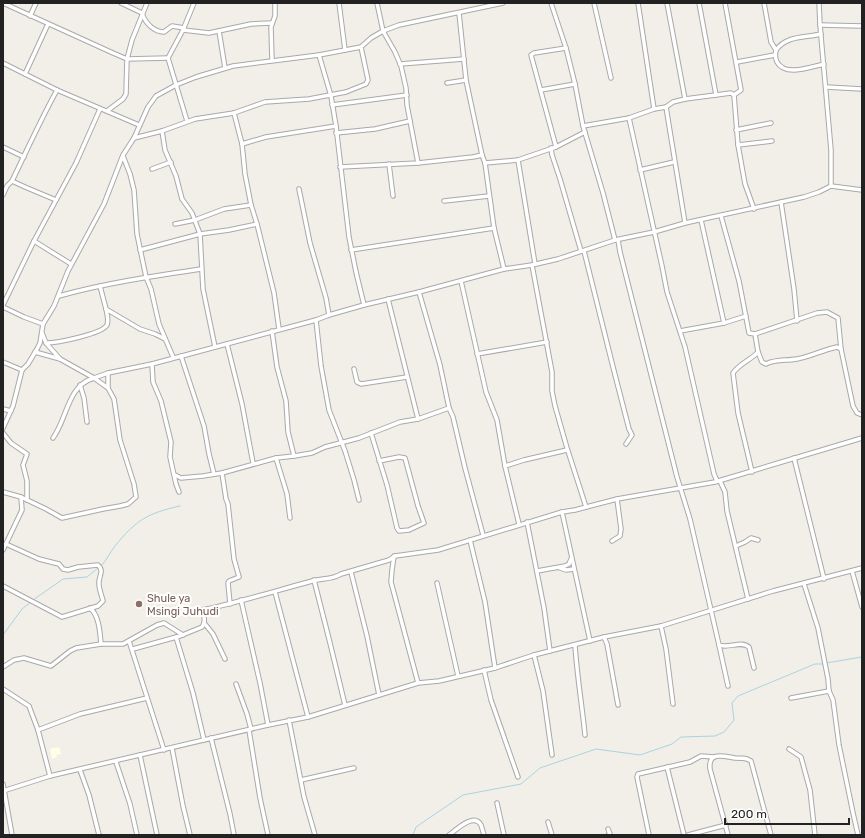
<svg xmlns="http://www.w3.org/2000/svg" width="865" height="838" font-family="Rubik,sans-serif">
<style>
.education{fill:#ffffe5}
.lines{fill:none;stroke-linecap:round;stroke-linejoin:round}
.stream{stroke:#aad3df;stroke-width:1}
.street-casing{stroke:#a9a9a9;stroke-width:5.5}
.street{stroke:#fff;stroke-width:3.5}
.education-dot{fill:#8d6e63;stroke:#fff;stroke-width:1.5}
.labels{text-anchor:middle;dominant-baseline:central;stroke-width:4;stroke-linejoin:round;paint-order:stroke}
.education-label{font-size:11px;fill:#785e54;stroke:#fff;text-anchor:start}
</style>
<rect width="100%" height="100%" fill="#f2efe9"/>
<polygon class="education" points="55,747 55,748 59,747 61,754 56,755 57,757 52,759 50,749"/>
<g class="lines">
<g class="stream">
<path d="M101 566C107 560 110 552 115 546 136 520 148 513 180 506"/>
<polyline points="33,600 63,579 87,577 98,568"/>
<polyline points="3,635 22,609 31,602"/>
<polyline points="826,663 862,657"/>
<polyline points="413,835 416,827 463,795 521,784 540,768 596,749 640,755 672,744 681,737 715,736 724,732 734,720 732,703 738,696 815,664 823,664"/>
</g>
<defs>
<g id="street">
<polyline points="3,3 113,53 127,59 168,58"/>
<path d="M121 3 142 13C145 23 154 32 164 32L172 26 184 28"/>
<polyline points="339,3 345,50"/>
<polyline points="377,3 383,31 395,52 401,66 406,88 407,105 418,163"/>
<polyline points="551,3 566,48 575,84 583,126 603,193 615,240"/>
<polyline points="594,3 611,78"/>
<polyline points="638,3 654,109"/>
<polyline points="667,3 685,99"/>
<polyline points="699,3 716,95"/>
<polyline points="725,3 741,90 734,95"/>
<path d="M764 3 771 42 776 50C775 54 775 58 777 62 785 77 811 67 824 64"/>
<polyline points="819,3 820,25 831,150 831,186"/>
<polyline points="459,13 466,80 482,155 485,163 494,228 504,269"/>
<polyline points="30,16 36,3"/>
<polyline points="820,25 862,26"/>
<polyline points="183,30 209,33 251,24 272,23"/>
<polyline points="219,31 225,68"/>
<path d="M776 50C787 35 805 38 821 34"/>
<polyline points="319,55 331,96 336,126 349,237 356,272 364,305"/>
<polyline points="272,60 271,27 275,16 275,3"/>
<polyline points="737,62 775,55"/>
<polyline points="3,63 57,90 139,125"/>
<polyline points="400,64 464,59"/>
<polyline points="25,74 48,24"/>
<polyline points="447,83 466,80"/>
<polyline points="826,87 862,89"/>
<polyline points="541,90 575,84"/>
<polyline points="332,105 407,95"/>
<polyline points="666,107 685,223"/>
<polyline points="107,111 123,99 126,94 127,59 132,40 147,3"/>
<polyline points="234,113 242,144 245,174 251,205 257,224 274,293 279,329"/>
<polyline points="629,118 662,266 667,292 685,347 714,474 717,481"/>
<polyline points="187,121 168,58 183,30 194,3"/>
<polyline points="583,126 629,118 654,109 666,107 673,102 685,99 731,93 734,95 738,145 745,184 754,209"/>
<polyline points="736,130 771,123"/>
<polyline points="162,131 165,150 176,176 182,199 192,213 200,234 203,289 215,347"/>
<polyline points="336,133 375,129 410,121"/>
<polyline points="134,138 162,131 195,119 234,113 265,102 309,99 346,92 366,84 368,80 361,47"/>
<polyline points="242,144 266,137 336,126"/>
<polyline points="738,145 772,141"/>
<polyline points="3,147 24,157"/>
<polyline points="556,147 531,55 534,53 566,48"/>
<polyline points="551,148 552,155 560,179 581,251"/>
<polyline points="123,156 130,174 134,190 137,234 146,277 151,289 159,324 173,357"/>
<polyline points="518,160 535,264"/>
<polyline points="485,163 518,160 556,147 585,132"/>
<polyline points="389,164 393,196"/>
<polyline points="340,167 418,163 473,157 482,155"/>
<polyline points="152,169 171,162"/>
<polyline points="640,170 674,162"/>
<polyline points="12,181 25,187 56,200"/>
<polyline points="299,189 310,243 326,298 329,315"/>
<path d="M3 195 7 186 12 181C27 150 41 119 57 90"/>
<polyline points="444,201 489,196"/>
<polyline points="781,202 794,289 797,321"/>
<polyline points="721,216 739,281 749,333 755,334 817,313 827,312 838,318 841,349"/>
<polyline points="701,220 724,323"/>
<polyline points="175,224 195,220 224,209 251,205"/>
<path d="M618 240 620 252 677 477 690 519 719 645C728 649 741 640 749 647L754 668"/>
<polyline points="34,241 71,264"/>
<polyline points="140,250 200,234 229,230 257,224"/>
<polyline points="351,250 494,228"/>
<polyline points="584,251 613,367 629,429 632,435 626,444"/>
<polyline points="532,265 552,372 552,391 555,406 567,448 586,507"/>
<polyline points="461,281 486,392 497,420 505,466 519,524"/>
<polyline points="100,286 106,309 140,329 155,334 165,339"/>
<polyline points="419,292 440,365 449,408 453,417 465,468 483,535"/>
<path d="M59 296C106 283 154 276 201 269"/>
<polyline points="388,299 418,419"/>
<polyline points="3,305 34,241 76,163 100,109"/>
<polyline points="3,307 24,317 43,324"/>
<polyline points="316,320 321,366 329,410 345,451 354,480 359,500"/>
<polyline points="272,331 277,367 286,401 288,432 294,456"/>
<polyline points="680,331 724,323 746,316"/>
<polyline points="42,333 46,343 60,359"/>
<path d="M755 334 758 352 762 362 766 364C776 359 786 361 797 359 809 357 821 351 833 348L837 347 841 349 853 406 857 413 862 415"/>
<path d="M46 343C57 343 102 334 107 325 109 320 107 314 106 309"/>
<polyline points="227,344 242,404 253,463"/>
<polyline points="35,352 60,359 94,378 108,373 152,364 316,320 329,315 364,305 419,292 504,269 532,265 558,259 615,240 654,232 685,223 804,197 819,192 831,186 862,190"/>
<polyline points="477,354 547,342"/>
<polyline points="181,356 204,426 209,454 214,474"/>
<polyline points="3,362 22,370 28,364 37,349 40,343 43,324 54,306 68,271 104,204 123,155 134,138 148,107 156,96 176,85 196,77 233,66 319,55 361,47 371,38 383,31 399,25 503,3"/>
<polyline points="152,364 153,382 161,401 171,442 170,457 176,484 179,492"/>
<polyline points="354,369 357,382 361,384 407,377"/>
<polyline points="80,385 84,398 87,422"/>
<polyline points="3,409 11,411"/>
<polyline points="3,428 13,406 22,370"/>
<polyline points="3,433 11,443 27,454 23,465 27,481 27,500"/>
<polyline points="371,433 387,485 397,528 399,531 409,530 424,523 418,506 405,458 399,457 379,461"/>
<path d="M53 438C68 417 67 386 94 378L108 388"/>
<polyline points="276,458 287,494 290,518"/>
<polyline points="794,458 824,579"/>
<polyline points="505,466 524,460 567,450"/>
<path d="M752 472 738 413 733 373C740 363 751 360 758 352"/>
<polyline points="222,473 226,499 228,504 234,559 239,577 229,581 228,583 230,604"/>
<polyline points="175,475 181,478 203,476 222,473 276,458 294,456 312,453 325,447 359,438 400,422 418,419 449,408"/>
<polyline points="720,481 725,492 727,511 748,599"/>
<polyline points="3,492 21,497 46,509 62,518 103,509 120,506 128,504 136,497 134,484 120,440 114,399 108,388 108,373"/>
<polyline points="562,512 590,641"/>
<polyline points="527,522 544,608 550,651"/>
<polyline points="470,540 485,602 495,668"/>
<polyline points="612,541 620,536 621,529 617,499"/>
<polyline points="736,546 745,542 751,538 758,540"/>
<polyline points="3,550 22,510 21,497"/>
<polyline points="394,556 392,570 391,582 418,683"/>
<polyline points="560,568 566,570 574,569"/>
<polyline points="537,571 565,566 569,564 571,559"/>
<polyline points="852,571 862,607"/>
<polyline points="351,572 367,636 379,695"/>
<polyline points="314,580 330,643 345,705"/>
<polyline points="437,583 458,676"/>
<polyline points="804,584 818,628 828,679 829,691 833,700 839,745 853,813 858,835"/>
<path d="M3 586 62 617 98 606 103 601C102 596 99 590 99 584 98 577 105 571 98 565L78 567 68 570 63 569 59 564 39 559 6 544"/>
<polyline points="275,592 308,717"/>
<polyline points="241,600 260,683 268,725"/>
<path d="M90 608C99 615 100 632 101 644"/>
<polyline points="205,624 213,634 225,659"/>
<polyline points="661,626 666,649 673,704"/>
<polyline points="176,637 193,693 204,740"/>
<polyline points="604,637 607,644 618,705"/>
<polyline points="129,641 164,750"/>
<path d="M575 645C577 676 582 705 585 735"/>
<polyline points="719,645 728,686"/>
<path d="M133 649 180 636 202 627C206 622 204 616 202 610 240 602 275 591 312 581 322 578 332 580 341 574L389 560 395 556 438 550 562 512 575 510 617 499 715 482 862 438"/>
<polyline points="534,655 543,691 552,755"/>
<polyline points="3,667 14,660 24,658 51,666 70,651 76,648 101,644 123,644 157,625 164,623 183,635"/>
<polyline points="484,670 491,700 518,777"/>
<polyline points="236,684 247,714 251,729"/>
<polyline points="3,689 29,706 38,730 50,776"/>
<polyline points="791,698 829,691"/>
<polyline points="289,720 304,797 315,835"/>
<polyline points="38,730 80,714 147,698"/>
<polyline points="249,730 260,798 268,835"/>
<polyline points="211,738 230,814 234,835"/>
<polyline points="172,748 183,806 190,835"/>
<polyline points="789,749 801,757 810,790 815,835"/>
<polyline points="140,755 157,835"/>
<polyline points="116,762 130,804 137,835"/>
<polyline points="667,767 684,835"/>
<polyline points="80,770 89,795 99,835"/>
<polyline points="301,780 354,768"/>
<polyline points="3,784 12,835"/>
<polyline points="3,791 50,776 268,725 308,717 418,683 439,681 495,668 534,655 604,637 661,626 773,591 862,568"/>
<polyline points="497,803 504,835"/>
<polyline points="548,822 552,835"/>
<polyline points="608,829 610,834 608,835"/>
<path d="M449 835C456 830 474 812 481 825 482 828 483 832 484 835"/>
<polyline points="649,835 637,777 638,774 690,762 701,756 714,757"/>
<polyline points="688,835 726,825"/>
<path d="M728 835 710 769C708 751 723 756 735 758 739 758 743 758 747 759L751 761 771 835"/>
</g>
</defs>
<use href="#street" class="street-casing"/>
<use href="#street" class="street"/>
</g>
<circle class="education-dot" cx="139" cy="604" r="4"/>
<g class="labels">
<g class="education-label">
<text x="147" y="598">Shule ya<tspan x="147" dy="13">Msingi Juhudi</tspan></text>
</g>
</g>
<rect width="865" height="838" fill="none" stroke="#222222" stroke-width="8"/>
<path d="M725 818v6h124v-6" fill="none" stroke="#222222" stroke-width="2"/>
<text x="731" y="818" font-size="12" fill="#222222" stroke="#ffffff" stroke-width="3" paint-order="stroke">200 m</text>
</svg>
